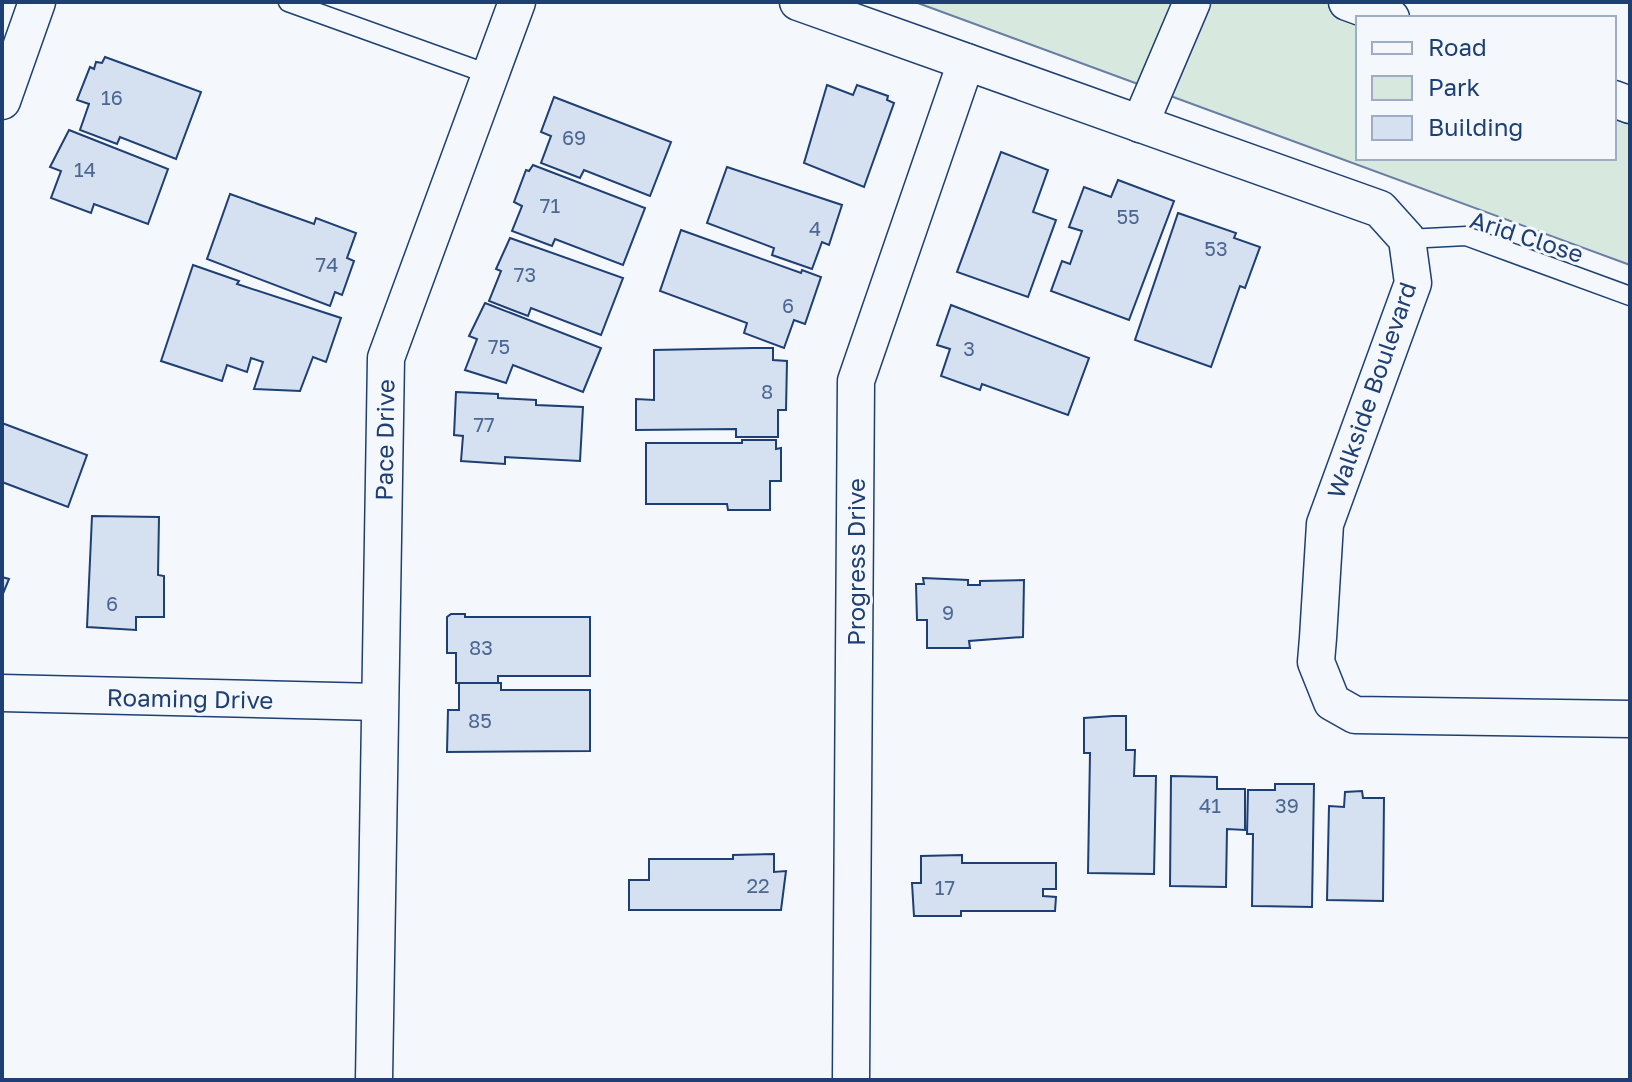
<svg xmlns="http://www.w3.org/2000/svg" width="1632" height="1082" font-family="'Golos Text',sans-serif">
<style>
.green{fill:#d7e8df;stroke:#687fa3;stroke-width:2}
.building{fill:#d5e0f0;stroke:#1d3f73;stroke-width:2}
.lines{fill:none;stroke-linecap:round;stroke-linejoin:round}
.lane-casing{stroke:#1d3f73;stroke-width:21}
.street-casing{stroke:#1d3f73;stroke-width:39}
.lane{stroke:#f4f7fb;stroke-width:18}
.street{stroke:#f4f7fb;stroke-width:36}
.labels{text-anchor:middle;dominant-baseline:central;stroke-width:6;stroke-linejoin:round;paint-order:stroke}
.number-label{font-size:20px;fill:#4b6792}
.street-label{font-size:24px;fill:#1d3f73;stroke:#f4f7fb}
</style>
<rect width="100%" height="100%" fill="#f4f7fb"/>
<polygon class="green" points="915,2 1347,2 1358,18 1358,158 1614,158 1614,99 1630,105 1630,265"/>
<g class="building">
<polygon points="105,57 201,92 176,159 120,137 117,144 80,130 89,104 77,100 90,67 94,69 96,62 102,63"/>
<polygon points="827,85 853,95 857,85 888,96 887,100 894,103 864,187 804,163"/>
<polygon points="554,97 671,142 650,196 584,170 580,178 541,163 551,136 541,132"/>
<polygon points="69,130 168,169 148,224 94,204 91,213 51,198 61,171 50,167"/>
<polygon points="1001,152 1048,170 1033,212 1056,220 1028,297 957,272"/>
<polygon points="533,165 645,208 623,265 555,239 552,246 512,231 522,206 514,202 526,170 529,171"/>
<polygon points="727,167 842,205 829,245 822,242 812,269 772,255 774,248 707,223"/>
<polygon points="1118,180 1174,201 1129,320 1051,291 1062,261 1070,264 1082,231 1069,227 1084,187 1111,197"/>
<polygon points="230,194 314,224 316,218 356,233 347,258 354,261 342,295 335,292 330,306 207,259"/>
<polygon points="1178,213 1236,233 1234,238 1260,247 1245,288 1240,286 1211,367 1135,340"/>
<polygon points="681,230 801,273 802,270 821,277 805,324 794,320 784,348 744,333 747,323 660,291"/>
<polygon points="510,238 623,278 601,335 531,308 528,316 489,301 501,271 496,269"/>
<polygon points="193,265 239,281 237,284 341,318 326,362 313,357 300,391 254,389 263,362 251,358 247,372 227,365 222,381 161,361"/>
<polygon points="485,303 601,348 583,392 513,365 506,383 465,370 477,339 469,336"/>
<polygon points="951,305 1089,358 1068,415 982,384 980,390 941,376 950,349 937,345"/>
<polygon points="753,348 773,348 773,360 787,361 786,410 778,410 778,437 736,437 736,429 636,430 636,399 654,400 654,350"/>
<polygon points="456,392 498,394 498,398 536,400 536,405 583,407 580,461 505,457 505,464 461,461 463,436 454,435"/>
<polygon points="2,423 87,455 68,507 2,482"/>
<polygon points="742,440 776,440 776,449 781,448 781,481 770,481 770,510 728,510 727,504 646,504 646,443 742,443"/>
<polygon points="92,516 159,517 158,575 164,576 164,617 136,617 136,630 87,627"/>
<polygon points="2,577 9,579 2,596"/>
<polygon points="923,578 968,580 968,585 980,585 980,581 1024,580 1023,637 969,641 970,648 927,648 927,620 917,620 916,584 924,584"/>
<polygon points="451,614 465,614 465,617 590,617 590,676 498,676 498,683 456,683 456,653 447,653 447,617"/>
<polygon points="459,683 501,683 501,690 590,690 590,751 447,752 448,710 459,710"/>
<polygon points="1113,716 1126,716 1126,750 1135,750 1134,776 1156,776 1154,874 1088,873 1090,753 1084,753 1084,718"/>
<polygon points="1171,776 1217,777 1217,789 1245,789 1245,830 1227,829 1226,887 1170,886"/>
<polygon points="1275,784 1314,784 1312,907 1252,906 1253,834 1247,834 1248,790 1275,790"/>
<polygon points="1362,791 1363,798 1384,798 1383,901 1327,900 1329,806 1344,807 1345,792"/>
<polygon points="774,854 774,872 786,871 781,910 629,910 629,880 649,880 649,859 733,859 733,855"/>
<polygon points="962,855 962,863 1056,863 1056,889 1043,889 1043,896 1056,897 1055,911 961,911 961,916 914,916 912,883 921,883 921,856"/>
</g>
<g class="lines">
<defs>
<g id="lane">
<polyline points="288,2 491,75"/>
<polyline points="1407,239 1466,236 1630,296"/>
</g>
<g id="street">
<polyline points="798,2 1380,209 1407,239 1413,283 1325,524 1318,638 1316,662 1332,702 1355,715 1630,719"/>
<polyline points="1347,2 1391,18"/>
<polyline points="1614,99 1630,105"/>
<polyline points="2,101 37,2"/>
<polyline points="1140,124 1192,2"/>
<polyline points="2,693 378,702"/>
<polyline points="374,1080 386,358 517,2"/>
<polyline points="851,1080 856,381 966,62"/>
</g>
</defs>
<use href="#lane" class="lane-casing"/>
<use href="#street" class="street-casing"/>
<use href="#lane" class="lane"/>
<use href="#street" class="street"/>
</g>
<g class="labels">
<g class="number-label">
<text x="112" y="97">16</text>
<text x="574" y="137">69</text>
<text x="85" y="169">14</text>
<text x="550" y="205">71</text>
<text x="1128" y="216">55</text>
<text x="815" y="228">4</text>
<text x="1216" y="248">53</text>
<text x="327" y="264">74</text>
<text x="525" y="274">73</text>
<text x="788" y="305">6</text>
<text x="499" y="346">75</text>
<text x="969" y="348">3</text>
<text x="767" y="391">8</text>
<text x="484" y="424">77</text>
<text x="112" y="603">6</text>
<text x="948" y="612">9</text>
<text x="481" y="647">83</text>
<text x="480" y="720">85</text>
<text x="1210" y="805">41</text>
<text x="1287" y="805">39</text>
<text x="758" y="885">22</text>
<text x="945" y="887">17</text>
</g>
<g class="street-label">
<text transform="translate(1527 236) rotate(18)">Arid Close</text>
<text transform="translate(1371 390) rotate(-71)">Walkside Boulevard</text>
<text transform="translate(384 440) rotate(-89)">Pace Drive</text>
<text transform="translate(855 562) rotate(-90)">Progress Drive</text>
<text transform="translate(190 698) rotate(1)">Roaming Drive</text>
</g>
</g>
<rect width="1632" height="1082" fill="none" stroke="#1d3f73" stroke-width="8"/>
<rect x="1356" y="16" width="260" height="144" fill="#f4f7fb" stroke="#9eadc5" stroke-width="2"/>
<rect x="1372" y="42" width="40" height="12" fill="#f4f7fb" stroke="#9eadc5" stroke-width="2"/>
<text x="1428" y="56" font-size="24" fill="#1d3f73">Road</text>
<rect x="1372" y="76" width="40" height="24" fill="#d7e8df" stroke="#9eadc5" stroke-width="2"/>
<text x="1428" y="96" font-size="24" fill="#1d3f73">Park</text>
<rect x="1372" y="116" width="40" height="24" fill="#d5e0f0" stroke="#9eadc5" stroke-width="2"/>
<text x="1428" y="136" font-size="24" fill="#1d3f73">Building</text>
</svg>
